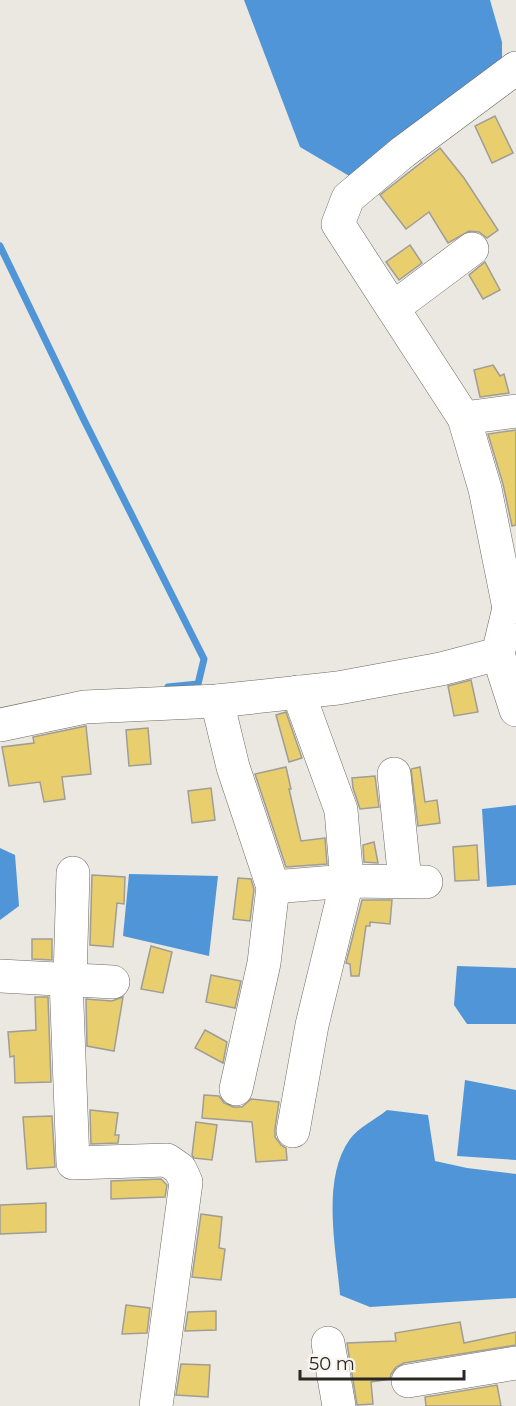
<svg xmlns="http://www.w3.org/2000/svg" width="516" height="1406" font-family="Montserrat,sans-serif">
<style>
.water{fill:#5095d7}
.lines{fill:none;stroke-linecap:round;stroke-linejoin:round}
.stream{stroke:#5095d7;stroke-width:7}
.building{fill:#e9ce6d;stroke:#9f9d96;stroke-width:1.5}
.minor-casing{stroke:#6c6a63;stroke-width:34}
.minor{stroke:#fff;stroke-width:33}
</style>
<rect width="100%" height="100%" fill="#eae8e0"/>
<g class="water">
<polygon points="244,0 490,0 502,42 502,66 351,177 300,147"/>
<polygon points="516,805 516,885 487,887 482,809"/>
<polygon points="0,848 15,855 19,906 0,920"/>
<polygon points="129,874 218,876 209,956 123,936"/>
<polygon points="457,966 516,968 516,1024 467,1024 454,1005"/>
<polygon points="465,1080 516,1090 516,1160 457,1156"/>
<path d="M387 1110 428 1115 435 1161 467 1168 516 1174V1298L370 1307 340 1295C336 1248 321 1179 350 1139 358 1128 376 1119 387 1110Z"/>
</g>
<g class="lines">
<polyline class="stream" points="0,246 84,420 204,659 198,684 168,687"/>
</g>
<g class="building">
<polygon points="495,116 513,153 492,163 475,126"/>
<polygon points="440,148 464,178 498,230 487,238 479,232 469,231 448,243 429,212 406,229 380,195"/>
<polygon points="410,245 422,263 399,280 386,262"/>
<polygon points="485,262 500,290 483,299 469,275"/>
<polygon points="493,365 500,376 504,374 509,393 480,397 474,370"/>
<polygon points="516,430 516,525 512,526 503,484 488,434"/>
<polygon points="471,680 478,712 454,716 448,686"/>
<polygon points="286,712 302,758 289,762 276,715"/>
<polygon points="86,726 91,774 62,777 65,799 44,802 40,782 9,786 2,747 34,743 33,737"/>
<polygon points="148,728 151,764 129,766 126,730"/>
<polygon points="286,767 291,789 289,789 301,841 325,838 327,864 286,867 255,774"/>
<polygon points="420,767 425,802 437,800 440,823 418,826 411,769"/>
<polygon points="375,776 379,807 360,809 353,788 352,778"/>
<polygon points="211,788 215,820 192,823 188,791"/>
<polygon points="374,842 378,863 364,862 363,845"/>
<polygon points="477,845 479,880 455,881 453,847"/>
<polygon points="92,875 125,877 124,904 117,903 113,947 90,945"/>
<polygon points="238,878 251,879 254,889 250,921 233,919"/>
<polygon points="362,900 392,900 390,924 370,922 370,926 366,926 359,976 351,976 350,964 346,963"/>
<polygon points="32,939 52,939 52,960 32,959"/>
<polygon points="151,946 172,952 163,993 141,989"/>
<polygon points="211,975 241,981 235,1008 206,1002"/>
<polygon points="35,997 48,997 51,1082 15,1083 14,1056 10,1057 8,1032 36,1030"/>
<polygon points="123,997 114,1051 87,1046 86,999 112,1001"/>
<polygon points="205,1030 227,1042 223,1063 195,1048"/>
<polygon points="204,1095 219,1096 224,1103 233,1107 242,1107 251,1099 279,1102 275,1128 275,1137 281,1145 286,1148 287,1160 256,1162 252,1122 202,1118"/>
<polygon points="90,1110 118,1113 115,1135 119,1135 118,1143 91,1144"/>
<polygon points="52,1116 55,1167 27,1169 23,1117"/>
<polygon points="196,1122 217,1125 212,1160 194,1158 192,1155"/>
<polygon points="161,1179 167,1185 165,1197 111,1199 111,1181"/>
<polygon points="46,1203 46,1232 0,1234 0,1205"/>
<polygon points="201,1214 222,1217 219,1248 225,1249 221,1280 192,1277"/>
<polygon points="126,1305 150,1308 147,1333 122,1334"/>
<polygon points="216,1311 216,1330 185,1331 188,1312"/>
<polygon points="460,1322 464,1343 516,1332 516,1345 404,1363 396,1367 391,1374 390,1379 371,1382 373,1404 357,1405 347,1343 396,1341 395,1333"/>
<polygon points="181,1364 210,1365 208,1397 176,1395"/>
<polygon points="497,1385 501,1406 426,1406 425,1397"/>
</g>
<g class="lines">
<defs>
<g id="minor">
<polyline points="393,308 472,249"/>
<polyline points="464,418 516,411"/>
<polyline points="509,608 485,489 464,418 338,224 348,198 403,152 516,68"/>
<polyline points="498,654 516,710"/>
<polyline points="217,701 233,767 273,887 264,963 236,1089"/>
<polyline points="0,725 85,707 217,701 338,688 441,669 498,654 509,608 516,607"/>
<polyline points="394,774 405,881"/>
<polyline points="273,887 347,881 426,882"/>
<polyline points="0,976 113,982"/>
<polyline points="66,979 73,1163 167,1160 180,1169 186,1182 156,1406"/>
<polyline points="70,980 73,873"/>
<polyline points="293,1131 312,1025 347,881 341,810 298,692"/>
<polyline points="328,1343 339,1406"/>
<polyline points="408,1381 516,1363"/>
</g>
</defs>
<use href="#minor" class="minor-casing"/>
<use href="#minor" class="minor"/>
</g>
<path d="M300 1370v9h164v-9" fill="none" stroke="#282724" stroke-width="3"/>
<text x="309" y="1370" font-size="18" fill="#282724" stroke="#f7f5ed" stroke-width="4.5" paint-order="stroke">50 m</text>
</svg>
